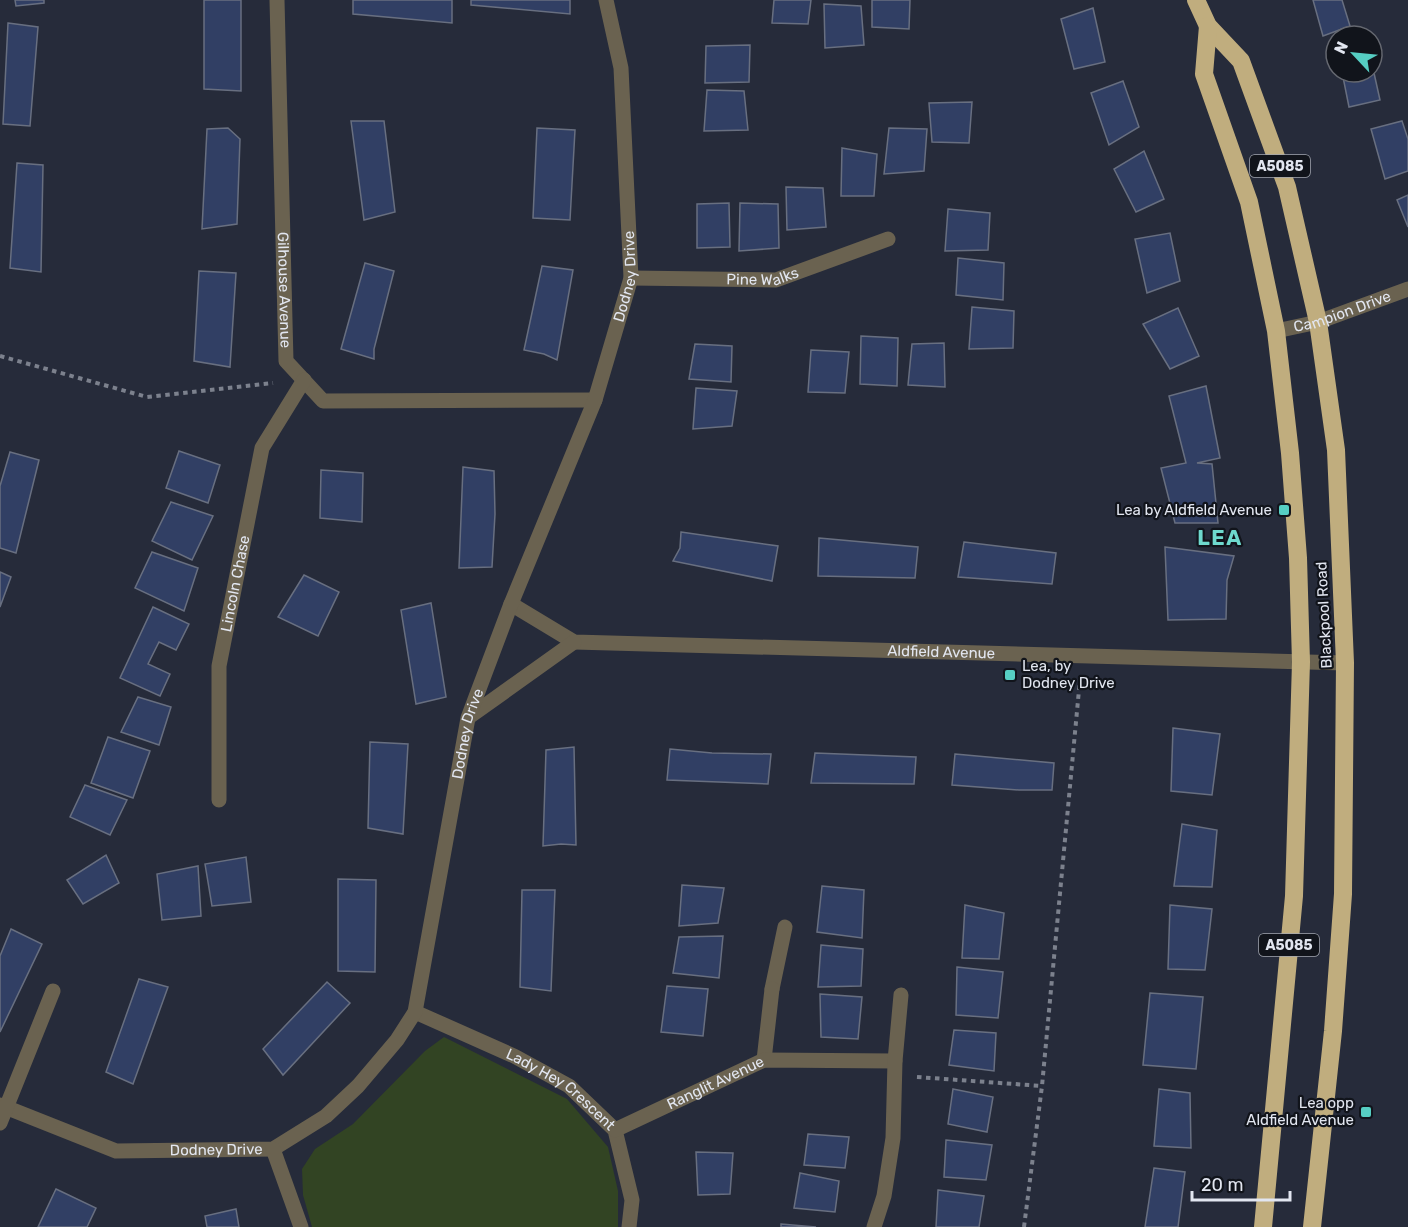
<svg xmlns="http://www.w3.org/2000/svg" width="1408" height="1227" font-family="Rubik,sans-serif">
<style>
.green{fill:#324423}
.building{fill:#313f64;stroke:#686f80;stroke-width:1.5}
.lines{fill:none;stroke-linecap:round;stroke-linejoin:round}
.path{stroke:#7c818d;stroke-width:4;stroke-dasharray:4.5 4.5;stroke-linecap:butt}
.lane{stroke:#6a6250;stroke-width:15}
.street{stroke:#6a6250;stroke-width:15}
.highway{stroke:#c0ad7e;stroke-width:18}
.poi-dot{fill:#56cec3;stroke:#11141b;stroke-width:2}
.labels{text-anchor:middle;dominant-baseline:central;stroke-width:4.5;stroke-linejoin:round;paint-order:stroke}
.shield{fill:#11141b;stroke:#a3a7b0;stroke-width:1.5}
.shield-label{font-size:14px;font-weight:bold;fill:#e2e6f0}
.street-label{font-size:15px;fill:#e2e6f0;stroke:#11141b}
.poi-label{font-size:15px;fill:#e2e6f0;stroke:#11141b;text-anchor:end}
.district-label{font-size:21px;font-weight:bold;letter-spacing:1.5px;fill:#6ed9ce;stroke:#11141b}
</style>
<rect width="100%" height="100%" fill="#262b3a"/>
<polygon class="green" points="444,1037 567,1099 608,1147 618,1191 618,1227 312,1227 303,1195 302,1169 315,1149 353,1124 425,1051"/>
<g class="building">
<polygon points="15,0 44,0 44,3 16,6"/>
<polygon points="204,0 241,0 241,91 204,89"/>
<polygon points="353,0 452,0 452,23 353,14"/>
<polygon points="471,0 570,0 570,14 471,5"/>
<polygon points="774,0 811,0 808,24 772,23"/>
<polygon points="872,0 910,0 909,29 872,27"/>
<polygon points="1313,0 1342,0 1350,26 1323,36"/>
<polygon points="824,4 861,6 864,45 825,48"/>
<polygon points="1093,8 1105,62 1074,69 1061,19"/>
<polygon points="8,23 38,27 30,126 3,124"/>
<polygon points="750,45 749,82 705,83 706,46"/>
<polygon points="1372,64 1380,100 1349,107 1342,72 1372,72"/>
<polygon points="1123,81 1139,127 1109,145 1091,93"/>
<polygon points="707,90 744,91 748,130 704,131"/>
<polygon points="972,102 969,143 932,142 929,103"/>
<polygon points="351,121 384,121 395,212 364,220"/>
<polygon points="1402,121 1408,139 1408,171 1385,179 1371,129"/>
<polygon points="228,128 240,139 237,224 202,229 207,129"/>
<polygon points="537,128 575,130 570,220 533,218"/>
<polygon points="889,128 927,129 924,171 884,174"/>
<polygon points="842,148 877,154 874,196 841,196"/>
<polygon points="1144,151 1164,199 1136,212 1114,169"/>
<polygon points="17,163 43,165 41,272 10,268"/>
<polygon points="786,187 823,188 826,227 787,230"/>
<polygon points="1408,195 1408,227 1397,200"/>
<polygon points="729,203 730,247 697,248 697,204"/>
<polygon points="740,203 778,204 779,248 739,251"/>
<polygon points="948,209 990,213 988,250 945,251"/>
<polygon points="1170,233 1180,281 1147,293 1135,239"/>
<polygon points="958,258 1004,263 1003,300 956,295"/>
<polygon points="365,263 394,271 374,349 374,359 341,349"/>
<polygon points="542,266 573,270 557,360 544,354 524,350"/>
<polygon points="199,271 236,273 230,367 194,361"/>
<polygon points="972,307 1014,311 1013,348 969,349"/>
<polygon points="1178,308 1199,356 1170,369 1143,324"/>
<polygon points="861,336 898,338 897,386 860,384"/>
<polygon points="944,343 945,387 908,385 912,344"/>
<polygon points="695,344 732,346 731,382 689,379"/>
<polygon points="811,350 849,352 845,393 808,392"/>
<polygon points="1206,386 1220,458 1197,463 1212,464 1218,523 1175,523 1161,468 1186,463 1169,396"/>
<polygon points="696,388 737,391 732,426 693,429"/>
<polygon points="179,451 220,465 208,503 166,488"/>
<polygon points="10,452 39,460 16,553 0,548 0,486"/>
<polygon points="463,467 494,471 495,514 492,567 459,568"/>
<polygon points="321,470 363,473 362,522 320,518"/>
<polygon points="171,502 213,516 192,560 152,541"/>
<polygon points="681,532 778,546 772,581 673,561 680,548"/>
<polygon points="819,538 918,547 915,578 818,576"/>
<polygon points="964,542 1056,553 1052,584 958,577"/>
<polygon points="1165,547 1234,556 1227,580 1226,619 1168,620"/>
<polygon points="152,552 198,568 184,611 135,588"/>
<polygon points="0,572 11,577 0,607"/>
<polygon points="304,575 339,592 318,636 278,617"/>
<polygon points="431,603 446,697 416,704 401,610"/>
<polygon points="153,607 189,624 176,650 159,642 148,664 170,674 160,696 120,678"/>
<polygon points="138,697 171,707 159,745 121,732"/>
<polygon points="1173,728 1220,734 1212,795 1171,791"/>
<polygon points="108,737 150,751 133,798 91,783"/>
<polygon points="370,742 408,744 403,834 368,828"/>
<polygon points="574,747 576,845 561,844 543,846 546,750"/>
<polygon points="670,749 712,753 771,754 768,784 667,780"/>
<polygon points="815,753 916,757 914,784 811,783"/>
<polygon points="955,754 1054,763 1052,790 1019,790 952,785"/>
<polygon points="85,785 127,800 110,835 70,817"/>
<polygon points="1182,824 1217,830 1212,887 1174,886"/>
<polygon points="106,855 119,883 83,904 67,880"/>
<polygon points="246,857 251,902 212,906 205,864"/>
<polygon points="198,866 201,916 162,920 157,874"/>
<polygon points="338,879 376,880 375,972 338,971"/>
<polygon points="682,885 724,888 718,923 679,926"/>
<polygon points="822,886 864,890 862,938 817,932"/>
<polygon points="522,890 555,890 551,991 520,987"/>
<polygon points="965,905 1004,913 999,959 962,958"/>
<polygon points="1170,905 1212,909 1205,970 1168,969"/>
<polygon points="11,929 42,944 0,1032 0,956"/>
<polygon points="723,936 719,978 673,973 679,937"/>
<polygon points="821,945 863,949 861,986 818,987"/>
<polygon points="957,967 1003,972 998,1018 956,1015"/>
<polygon points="139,979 168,987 133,1084 106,1072"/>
<polygon points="327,982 350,1003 283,1075 263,1049"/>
<polygon points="667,986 708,989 703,1036 661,1032"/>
<polygon points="1150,993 1203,997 1196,1069 1143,1065"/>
<polygon points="820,994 862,997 858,1039 821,1037"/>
<polygon points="954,1030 996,1033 994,1071 949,1065"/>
<polygon points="953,1089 993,1097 987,1132 948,1124"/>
<polygon points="1159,1089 1190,1093 1191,1148 1154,1146"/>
<polygon points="808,1134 849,1137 845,1168 804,1165"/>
<polygon points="946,1140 992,1145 986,1180 944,1177"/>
<polygon points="696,1152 733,1153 730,1194 698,1195"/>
<polygon points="1154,1168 1185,1172 1178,1227 1145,1227"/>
<polygon points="800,1173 839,1181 835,1212 794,1208"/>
<polygon points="56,1189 96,1208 87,1227 38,1227"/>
<polygon points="938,1190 984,1196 979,1227 936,1227"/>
<polygon points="236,1209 239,1227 207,1227 205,1216"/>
<polygon points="781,1224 816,1227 781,1227"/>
</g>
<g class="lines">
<g class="path">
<polyline points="0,356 147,397 273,383"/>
<polyline points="917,1077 1042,1086"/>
<polyline points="1024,1227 1042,1086 1080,679"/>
</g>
<polyline class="lane" points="772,989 785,927"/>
<g class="street">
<path id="s1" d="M277 0 286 361 323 401 595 400"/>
<path id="s2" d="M631 278 776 280 888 239"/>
<path id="s3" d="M1276 331 1318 322 1408 289"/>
<path id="s4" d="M511 604 574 642 1345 663"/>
<polyline points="469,717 574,642"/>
<path id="s5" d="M219 800V666L262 448 304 380"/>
<path id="s6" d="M415 1012 514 1056 569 1086 615 1130 632 1200 629 1227"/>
<polyline points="764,1060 772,989"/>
<path id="s7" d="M0 1105 116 1151 273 1149 326 1116 358 1086 397 1040 415 1012 468 718 511 604 595 400 631 278 621 68 606 0"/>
<polyline points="0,1123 53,991"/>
<path id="s8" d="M615 1130 764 1060 895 1061"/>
<polyline points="273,1149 301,1227"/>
<polyline points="874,1227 884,1196 893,1138 895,1061 901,995"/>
</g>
<g class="highway">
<polyline points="1196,0 1208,26 1241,61 1287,187 1318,322 1336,450 1345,663 1343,894 1333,1031 1312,1227"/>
<polyline points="1208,26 1204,74 1249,202 1276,331 1290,453 1298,558 1301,662 1294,896 1263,1227"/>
</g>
</g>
<g class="poi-dot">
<rect x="1278" y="504" width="12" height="12" rx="3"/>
<rect x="1004" y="669" width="12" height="12" rx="3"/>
<rect x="1360" y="1106" width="12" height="12" rx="3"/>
</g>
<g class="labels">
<g class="shield">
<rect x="1250" y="155" width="60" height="22" rx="4.5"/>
<rect x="1259" y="934" width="60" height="22" rx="4.5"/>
</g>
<g class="shield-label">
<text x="1280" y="166">A5085</text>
<text x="1289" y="945">A5085</text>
</g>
<g class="street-label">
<text stroke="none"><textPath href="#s2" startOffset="132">Pine Walks</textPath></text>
<text stroke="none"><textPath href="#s7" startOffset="1251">Dodney Drive</textPath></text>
<text stroke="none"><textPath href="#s1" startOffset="290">Gilhouse Avenue</textPath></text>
<text stroke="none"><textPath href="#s3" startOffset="69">Campion Drive</textPath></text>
<text stroke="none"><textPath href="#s5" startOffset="218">Lincoln Chase</textPath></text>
<text transform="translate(1324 615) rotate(-93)">Blackpool Road</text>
<text stroke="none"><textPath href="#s4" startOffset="441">Aldfield Avenue</textPath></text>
<text stroke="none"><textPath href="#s7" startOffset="765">Dodney Drive</textPath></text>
<text stroke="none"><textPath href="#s8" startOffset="111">Ranglit Avenue</textPath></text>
<text stroke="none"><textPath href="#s6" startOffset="166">Lady Hey Crescent</textPath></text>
<text stroke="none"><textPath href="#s7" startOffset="225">Dodney Drive</textPath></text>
</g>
<g class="poi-label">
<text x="1272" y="510">Lea by Aldfield Avenue</text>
<text x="1022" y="666" text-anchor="start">Lea, by<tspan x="1022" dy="17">Dodney Drive</tspan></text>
<text x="1354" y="1103">Lea opp<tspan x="1354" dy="17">Aldfield Avenue</tspan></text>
</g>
<g class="district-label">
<text x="1220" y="537">LEA</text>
</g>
</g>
<g transform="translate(1354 54) rotate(296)"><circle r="28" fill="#11141b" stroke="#656870" stroke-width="1.5"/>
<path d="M0-4.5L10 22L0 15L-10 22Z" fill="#56cec3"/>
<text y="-9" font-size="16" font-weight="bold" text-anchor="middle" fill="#e2e6f0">N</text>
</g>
<path d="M1192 1191v9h98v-9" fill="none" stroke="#e2e6f0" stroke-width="3"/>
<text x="1201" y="1191" font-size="18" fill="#e2e6f0" stroke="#11141b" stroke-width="4.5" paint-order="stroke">20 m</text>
</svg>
